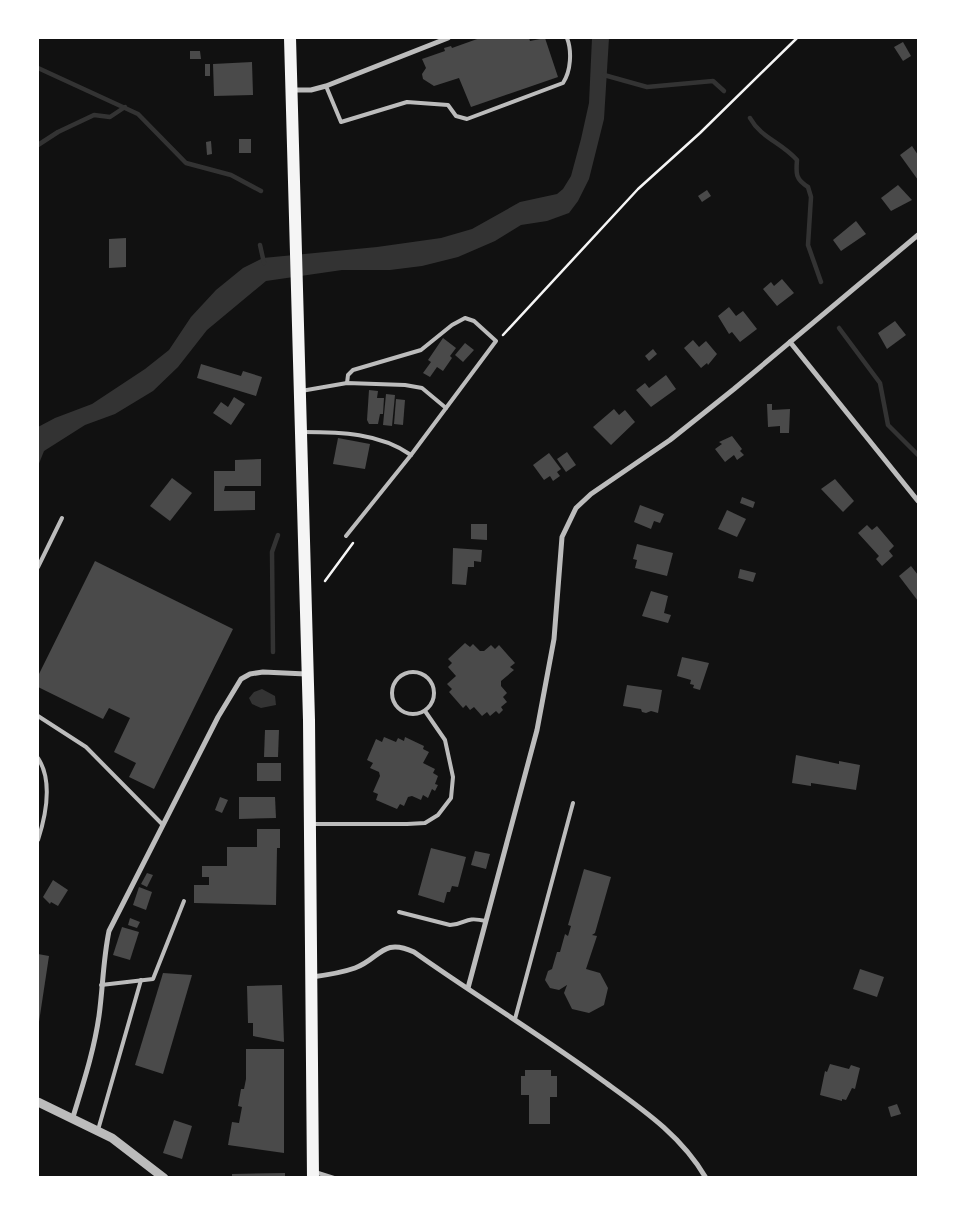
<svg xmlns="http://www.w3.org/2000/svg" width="956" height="1215" font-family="Mulish,sans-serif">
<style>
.water{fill:#333}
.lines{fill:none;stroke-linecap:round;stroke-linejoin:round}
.stream{stroke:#333;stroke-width:4.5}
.building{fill:#4a4a4a}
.path{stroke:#f5f5f5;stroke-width:2.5}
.service{stroke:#bcbcbc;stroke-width:4}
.minor{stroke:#bcbcbc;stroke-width:5}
.tertiary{stroke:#bcbcbc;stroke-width:9}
.primary{stroke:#f5f5f5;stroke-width:12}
</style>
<rect width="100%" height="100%" fill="#111"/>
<g class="water">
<polygon points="592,38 609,38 604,119 589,179 578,201 569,213 547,221 521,225 495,241 458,257 422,266 390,270 342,270 266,281 207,330 178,367 153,391 115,414 85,425 44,451 38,466 38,427 55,418 92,404 145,369 169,350 191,317 216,290 243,268 263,258 377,247 441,238 472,229 520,202 557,194 563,189 571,176 581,139 589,103"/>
<polygon points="262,689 275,696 276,705 261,708 252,704 249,698 254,692"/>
</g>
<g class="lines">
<g class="stream">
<polyline points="38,68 138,114 186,163 231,175 261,191"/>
<polyline points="604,75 647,87 713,81 724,91"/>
<path d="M750 118C761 138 781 142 797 160 796 173 795 179 808 187L811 197 808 245 821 282"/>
<polyline points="38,145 58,132 94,115 110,117 125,107"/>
<polyline points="260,245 264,263"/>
<polyline points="839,328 880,383 888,425 918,455"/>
<polyline points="273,652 272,552 278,535"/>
</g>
</g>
<g class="building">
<polygon points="480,38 529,38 530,41 545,38 558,77 471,107 459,78 434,86 423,79 422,74 426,68 422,59 445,51 444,48 451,46 452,48"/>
<polygon points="903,42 911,56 903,61 894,47"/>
<polygon points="190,51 200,51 201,59 190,59"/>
<polygon points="252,62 253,95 214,96 213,64"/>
<rect x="205" y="64" width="5" height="12"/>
<rect x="239" y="139" width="12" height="14"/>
<polygon points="211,141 212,154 207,155 206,142"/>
<polygon points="912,146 918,155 918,180 900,155"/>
<polygon points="898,185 912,200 891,211 881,198"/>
<polygon points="707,190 711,196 702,202 698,196"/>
<polygon points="856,221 866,234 841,251 833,240"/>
<polygon points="126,238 126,267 109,268 109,239"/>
<polygon points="782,279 794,293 777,306 763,289 771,282 774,286"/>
<polygon points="729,307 736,316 743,311 757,329 740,342 732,332 729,334 718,316"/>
<polygon points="895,321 906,335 887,349 878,333"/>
<polygon points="443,338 456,348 450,356 452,358 443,371 437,367 430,377 423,373 431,362 428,360"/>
<polygon points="693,340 699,347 706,341 717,354 708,365 707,363 701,368 684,348"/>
<polygon points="465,343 474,350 463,362 455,355"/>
<polygon points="653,349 657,354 649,361 645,356"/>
<polygon points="201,364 241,376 243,371 262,377 256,396 197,378"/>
<polygon points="666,375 676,389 651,407 636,390 645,383 649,388"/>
<polygon points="369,390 378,391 377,398 384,398 383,414 380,414 378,424 369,424 367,420"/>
<polygon points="386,394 395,395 392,426 383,425"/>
<polygon points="234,397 245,404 231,425 213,413 221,402 228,407"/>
<polygon points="396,399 405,400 403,425 394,424"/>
<polygon points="767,404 772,404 772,410 790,409 789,433 780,433 780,426 768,427"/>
<polygon points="614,409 619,415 625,410 635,422 611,445 593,427"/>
<polygon points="732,436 742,449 740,451 744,455 737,460 734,455 725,462 715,449 722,444 719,442"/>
<polygon points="338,438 370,444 365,469 333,464"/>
<polygon points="567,452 576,465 566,472 557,459"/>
<polygon points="549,453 561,469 557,472 560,476 553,481 550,476 544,480 533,465"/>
<polygon points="261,459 261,486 225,486 224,491 255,491 255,510 214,511 214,471 235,471 235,460"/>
<polygon points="172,478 192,493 170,521 150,506"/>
<polygon points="835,479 854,501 843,512 821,489"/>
<polygon points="742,497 755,502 753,508 740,503"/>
<polygon points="640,505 664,514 660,523 654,521 651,529 634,522"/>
<polygon points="727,510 746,519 737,537 718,529"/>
<polygon points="471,524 487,524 487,540 471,539"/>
<polygon points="867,525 872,530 877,526 894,546 889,551 893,556 882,566 876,559 879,556 858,533"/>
<polygon points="637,544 673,553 667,576 635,568 637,560 633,559"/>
<polygon points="453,548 482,550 481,562 474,561 474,567 468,567 466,585 452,584"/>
<polygon points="95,561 233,629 154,789 129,777 136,763 114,752 130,718 109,708 103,719 38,687 38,676"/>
<polygon points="911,566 918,575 918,601 899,576"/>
<polygon points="740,569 756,573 753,582 738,578"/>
<polygon points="651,591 668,596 664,613 671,615 668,623 642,616"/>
<polygon points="465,643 470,647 473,644 480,651 484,651 491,645 495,649 499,645 515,663 510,667 514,670 501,681 501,686 507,693 503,697 507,702 501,707 503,710 499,714 496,711 490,716 487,712 482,716 474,707 470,710 466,705 463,708 449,692 452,689 447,684 456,676 448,667 452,663 448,659"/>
<polygon points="682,657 709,663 700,690 693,688 694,685 690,684 691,680 677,676"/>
<polygon points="627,685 662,690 658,713 651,711 646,713 642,712 641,709 623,706"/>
<polygon points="265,730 279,730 278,757 264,757"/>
<polygon points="384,737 396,742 398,738 404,741 405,737 424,746 423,749 429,752 423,763 435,769 433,773 438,776 435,784 438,785 435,791 432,789 428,798 423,795 421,800 412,796 408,797 404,806 400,804 397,809 376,800 378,794 373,792 380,776 379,772 370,768 373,763 367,760 376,739 382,742"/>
<polygon points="796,755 839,764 839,761 860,765 856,790 811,783 811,786 792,783"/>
<rect x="257" y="763" width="24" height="18"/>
<polygon points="220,797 228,800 222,813 215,810"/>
<polygon points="239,797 275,797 276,818 239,819"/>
<polygon points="257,829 280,829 280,848 277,848 276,905 194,903 194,885 209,885 209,877 202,877 202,866 227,866 227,847 257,847"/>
<polygon points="431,848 466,857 458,887 452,886 450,892 447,892 444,903 418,895"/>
<polygon points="475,851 490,854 486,869 471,865"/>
<polygon points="584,869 611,877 595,933 592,935 597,936 586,969 600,973 608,988 604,1005 589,1013 572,1009 564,993 567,985 559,990 550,988 545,980 548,971 552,969 557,952 560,952 565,934 568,936 571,926 568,925"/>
<polygon points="147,873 153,875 147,887 141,884"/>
<polygon points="53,880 68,890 58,906 51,902 50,904 43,897"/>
<polygon points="139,887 152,892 146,910 133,905"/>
<polygon points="130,918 140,922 137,928 128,925"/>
<polygon points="122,927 139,932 130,960 113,955"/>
<polygon points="38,954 49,956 39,1022 38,1022"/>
<polygon points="860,969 884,977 877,997 853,989"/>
<polygon points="163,973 192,975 163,1074 135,1065"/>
<polygon points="282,985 284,1042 253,1036 253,1023 248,1023 247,986"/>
<polygon points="246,1049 284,1049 284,1153 228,1145 232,1122 239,1123 242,1107 238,1106 241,1089 244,1089 246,1079"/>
<polygon points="830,1064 849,1069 851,1065 860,1068 855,1089 852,1088 846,1100 842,1099 842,1101 820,1095 825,1071 827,1072"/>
<polygon points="525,1070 551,1070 551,1076 557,1076 557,1097 550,1097 550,1124 529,1124 529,1095 521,1095 521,1076 525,1076"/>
<polygon points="897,1104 901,1114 891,1117 888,1107"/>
<polygon points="174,1120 192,1126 182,1159 163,1153"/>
<polygon points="285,1173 285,1178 232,1178 232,1174"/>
</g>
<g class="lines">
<g class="path">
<polyline points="503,335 638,189 700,133 797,38"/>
<polyline points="325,581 353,543"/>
</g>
<g class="service">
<path d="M326 86 341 122 407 102 448 105 456 116 467 119 563 83C571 71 572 51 567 38"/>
<polyline points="301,391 347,383 405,385 422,388 446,408"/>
<path d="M303 432C340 432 380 433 411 455"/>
<polyline points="346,536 411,455 496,341 474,321 465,318 452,325 421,350 353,370 348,375 347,383"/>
<polyline points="38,567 62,518"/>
<circle cx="413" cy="693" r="21"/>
<polyline points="38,716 86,747 163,825"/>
<path d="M38 758C53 781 46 815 38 840"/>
<polyline points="311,824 407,824 425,823 438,815 451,798 453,777 445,740 425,711"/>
<path d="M399 912 450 925C468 924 463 916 486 921"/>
<polyline points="101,985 153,979 184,901"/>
<polyline points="515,1019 573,803"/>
<polyline points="98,1130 141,980"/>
<polyline points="315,1172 334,1178"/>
</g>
<g class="minor">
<polyline points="291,90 311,90 326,86 448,38"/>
<polyline points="790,342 918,501"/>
<path d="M312 977C327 975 341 973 355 968 380 959 382 937 414 952 476 996 541 1035 602 1080 642 1109 681 1135 706 1178"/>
<polyline points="468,988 537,730 554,639 562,537 576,508 591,494 670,440 734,389 918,235"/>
<path d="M73 1117C83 1084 94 1051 99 1016 103 987 103 960 109 931L218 717 241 679 250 674 263 672 306 674"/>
</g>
<polyline class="tertiary" points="38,1102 112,1138 164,1178"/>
<polyline class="primary" points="290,38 309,720 313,1178"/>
</g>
<rect width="956" height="1215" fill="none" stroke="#ffffff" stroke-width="78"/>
</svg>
